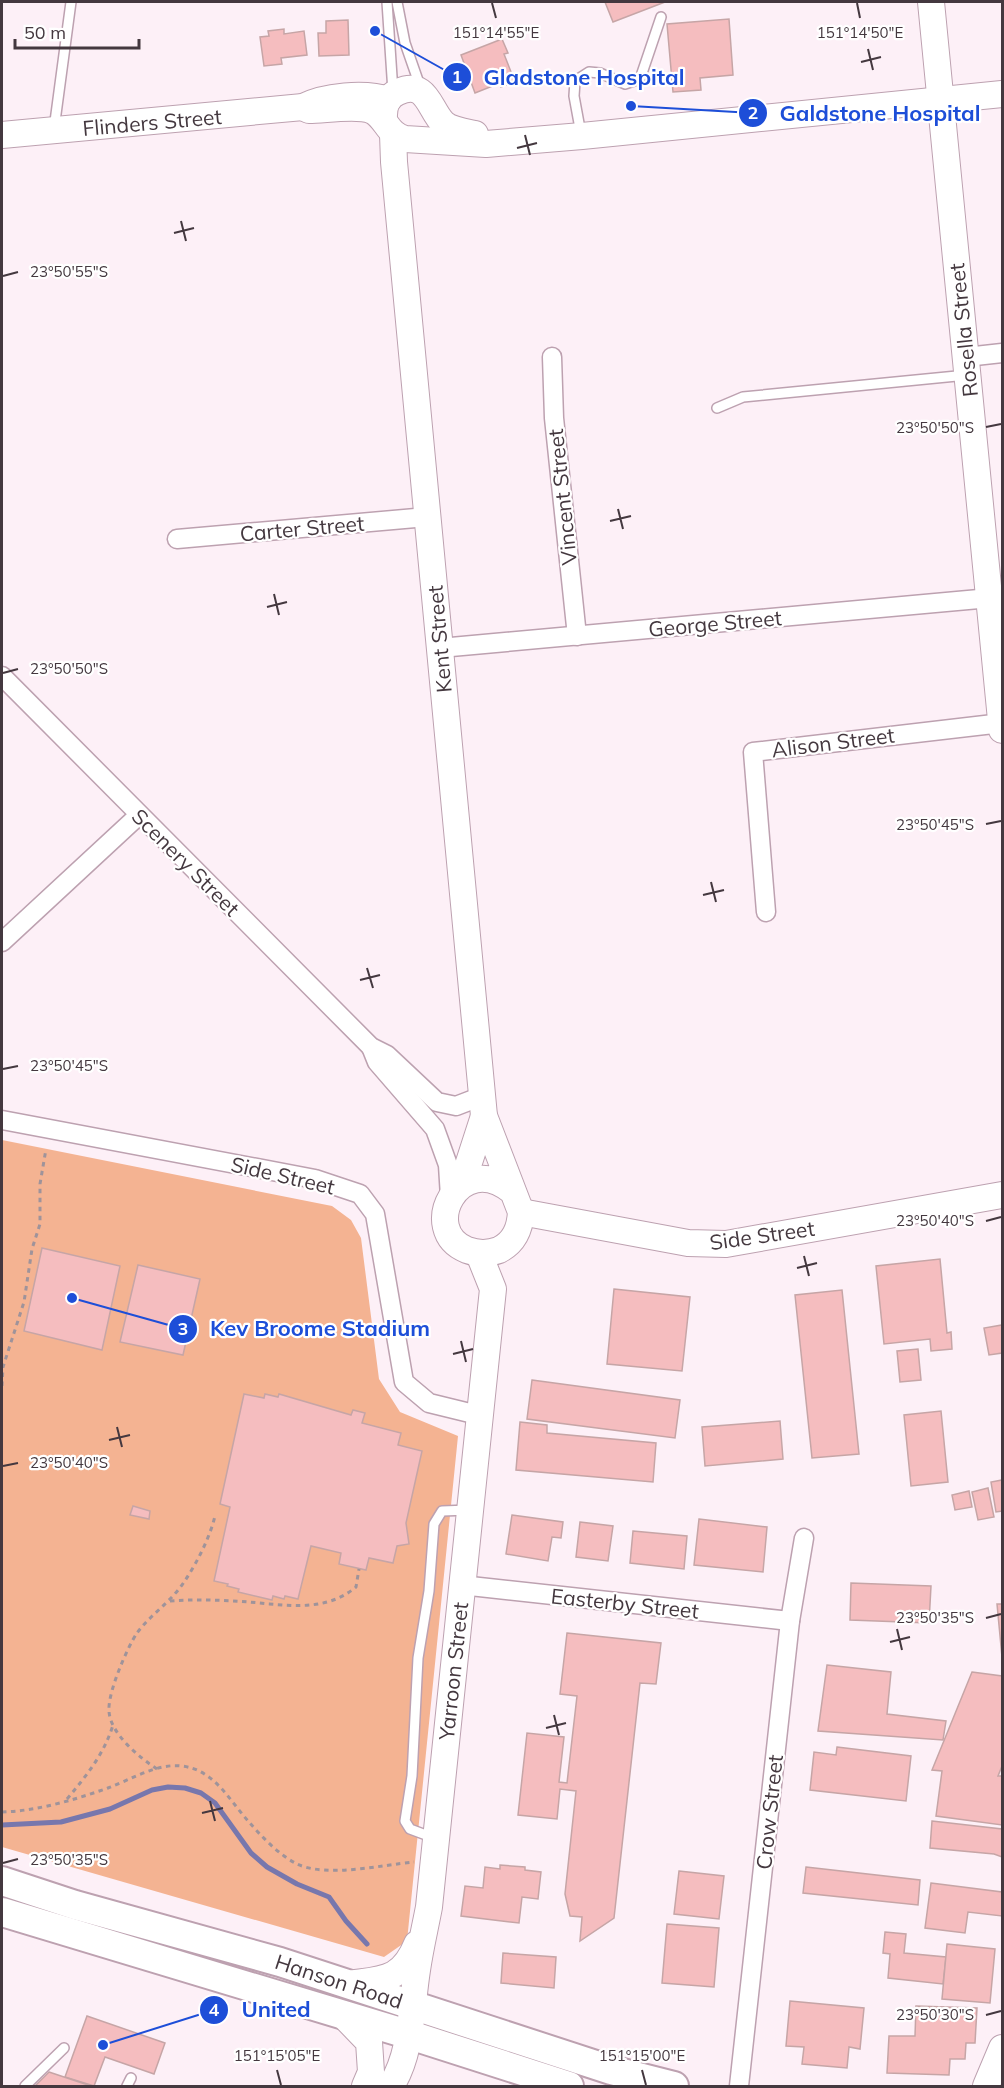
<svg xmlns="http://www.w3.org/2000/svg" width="1004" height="2088" font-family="Mulish,sans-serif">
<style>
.green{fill:#f4b392}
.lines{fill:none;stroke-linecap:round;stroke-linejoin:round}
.stream{stroke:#7777ad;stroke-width:5}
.building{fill:#f5bdbf;stroke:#c6a5a6;stroke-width:1.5}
.lane-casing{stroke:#bda1b0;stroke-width:12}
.street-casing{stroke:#bda1b0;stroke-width:21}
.secondary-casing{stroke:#bda1b0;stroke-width:28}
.primary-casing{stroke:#bda1b0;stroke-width:32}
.path{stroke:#9f939a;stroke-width:3;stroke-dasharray:4.5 4.5;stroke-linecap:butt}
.lane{stroke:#fff;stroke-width:9}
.street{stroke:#fff;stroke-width:18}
.secondary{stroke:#fff;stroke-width:26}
.primary{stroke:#fff;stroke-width:28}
.ticks{fill:none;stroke:#44383f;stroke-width:2}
.labels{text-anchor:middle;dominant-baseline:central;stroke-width:4.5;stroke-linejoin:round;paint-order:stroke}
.street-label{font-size:21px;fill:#44383f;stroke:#fff}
.ticks-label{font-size:15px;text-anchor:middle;fill:#44383f;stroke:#fff;stroke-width:4.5;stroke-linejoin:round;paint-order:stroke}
.leader{fill:none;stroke:#1d4ed8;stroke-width:2}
.callout-dot{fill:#1d4ed8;stroke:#fff;stroke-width:2}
.mark-label{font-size:18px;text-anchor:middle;font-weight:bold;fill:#fff}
.callout-label{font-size:22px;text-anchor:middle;font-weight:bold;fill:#1d4ed8;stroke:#fff;stroke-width:4.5;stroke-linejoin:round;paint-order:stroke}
</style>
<rect width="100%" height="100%" fill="#fdf0f7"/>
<polygon class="green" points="2,1140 332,1206 351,1220 361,1238 379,1379 400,1412 458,1436 407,1941 384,1957 2,1847"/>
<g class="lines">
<polyline class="stream" points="2,1825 61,1822 110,1809 152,1790 168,1787 185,1788 201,1793 215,1803 251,1853 267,1867 297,1884 329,1897 346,1921 367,1944"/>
</g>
<g class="building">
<polygon points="605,2 665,2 613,22"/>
<polygon points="729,19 733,75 700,78 701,90 673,92 667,24"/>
<polygon points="348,20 349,55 319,56 318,33 326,33 326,21"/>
<polygon points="284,29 284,34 304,31 307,55 281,58 282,64 264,66 260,37 269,36 268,31"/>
<polygon points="502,39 508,53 504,54 515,82 501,87 500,83 475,93 461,55"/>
<polygon points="42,1248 120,1266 102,1350 24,1331"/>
<polygon points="940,1259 947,1333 951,1332 952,1349 931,1351 930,1339 884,1344 876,1266"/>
<polygon points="138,1265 200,1279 183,1355 120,1342"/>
<polygon points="614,1289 690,1297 682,1371 607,1364"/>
<polygon points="842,1290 859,1454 812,1458 795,1295"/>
<polygon points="1002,1325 1002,1353 989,1355 984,1328"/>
<polygon points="918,1349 921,1380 900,1382 897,1351"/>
<polygon points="532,1380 680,1400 675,1438 527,1419"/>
<polygon points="244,1394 264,1398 265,1394 278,1397 279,1394 351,1415 353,1410 365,1413 362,1423 401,1433 398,1445 422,1451 406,1523 409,1544 397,1546 393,1563 369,1558 366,1570 339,1564 341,1553 311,1546 298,1599 285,1596 284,1599 273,1596 272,1600 238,1592 239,1589 227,1586 228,1584 214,1581 230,1507 220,1504"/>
<polygon points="941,1411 948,1482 911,1486 904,1415"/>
<polygon points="780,1421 783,1459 705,1466 702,1427"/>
<polygon points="520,1422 547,1425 547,1433 656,1443 653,1482 516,1470"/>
<polygon points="1002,1480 1002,1511 996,1512 991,1482"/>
<polygon points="988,1488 994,1517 978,1520 972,1492"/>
<polygon points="969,1491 972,1507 955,1510 952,1495"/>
<polygon points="133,1506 150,1511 149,1519 130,1515"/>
<polygon points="512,1515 563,1522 561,1538 552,1537 548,1561 506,1554"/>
<polygon points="699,1519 767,1527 763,1572 694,1565"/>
<polygon points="580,1522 613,1526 608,1561 576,1557"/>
<polygon points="633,1531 687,1536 684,1569 630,1563"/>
<polygon points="851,1583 931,1586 929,1623 850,1620"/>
<polygon points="997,1604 1002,1604 1002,1657"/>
<polygon points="567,1633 661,1643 656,1684 640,1683 614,1918 580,1941 582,1917 570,1916 565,1894 576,1791 560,1789 557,1819 518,1815 527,1733 564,1737 559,1782 567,1783 577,1696 560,1694"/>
<polygon points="827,1665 891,1672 887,1714 946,1721 943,1740 818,1731"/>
<polygon points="972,1672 1002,1676 1002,1766 998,1776 1002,1776 1002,1825 936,1816 942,1771 932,1770"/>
<polygon points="837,1747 911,1756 906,1801 810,1790 814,1752 836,1755"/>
<polygon points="932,1821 1002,1829 1002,1857 994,1854 930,1848"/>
<polygon points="500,1865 525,1867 525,1870 541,1872 538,1899 522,1897 519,1923 461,1916 465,1886 483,1888 485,1867 500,1869"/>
<polygon points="806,1867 920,1880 918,1905 803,1893"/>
<polygon points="679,1871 724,1876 719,1919 674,1914"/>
<polygon points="931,1883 1002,1892 1002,1916 968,1912 965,1933 925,1928"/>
<polygon points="667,1924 719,1928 714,1987 662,1983"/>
<polygon points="885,1932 906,1934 904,1953 946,1957 943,1984 888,1978 890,1954 883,1953"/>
<polygon points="947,1944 995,1949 990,2003 942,1999"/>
<polygon points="503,1953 556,1957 554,1988 501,1983"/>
<polygon points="790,2001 864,2008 860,2049 849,2047 847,2068 802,2064 804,2047 786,2046"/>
<polygon points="916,2006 977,2008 975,2043 966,2043 965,2059 950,2059 949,2075 887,2073 889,2036 915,2036"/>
<polygon points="87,2016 165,2043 154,2074 105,2057 94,2086 65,2077"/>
<polygon points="49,2072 91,2086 35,2086"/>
</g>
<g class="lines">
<defs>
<g id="lane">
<polyline points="387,2 393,92"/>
<polyline points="397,2 405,43 421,89"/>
<polyline points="54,129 71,2"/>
<polyline points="581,134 574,96 575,81 589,72 600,73 625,84 640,79 661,17"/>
<polyline points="717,408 743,397 967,375"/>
<polyline points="434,1838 410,1829 405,1821 412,1776 418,1658 429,1591 434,1524 442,1511 469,1510"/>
<polyline points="25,2086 64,2048"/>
<polyline points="127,2086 131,2078"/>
</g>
<g id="street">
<polyline points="552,357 554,418 577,636"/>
<polyline points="966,357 1002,353"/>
<polyline points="177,539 427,517"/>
<polyline points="440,648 990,598"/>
<polyline points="2,676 371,1047 387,1055 437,1102 456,1106 482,1096"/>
<polyline points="766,912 753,752 1002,723"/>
<polyline points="2,942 138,816"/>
<polyline points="371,1047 377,1062 435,1129 448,1165 450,1197"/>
<polyline points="2,1120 315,1179 360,1194 375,1214 404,1382 429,1403 478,1415"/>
<polyline points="461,1585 790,1621"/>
<polyline points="739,2086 790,1621 804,1538"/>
</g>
<g id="secondary">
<polyline points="931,2 1002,730"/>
<path d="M303 107 309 110C325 110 359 104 373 111 387 119 387 134 405 139L486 144 582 136 1002 94"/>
<path d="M384 115C384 105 388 96 398 92 427 79 429 109 443 123 450 130 465 132 475 134"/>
<path d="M393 134 394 162 484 1116 521 1212C520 1228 515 1242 499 1250 488 1254 478 1254 467 1250 418 1231 459 1148 512 1191"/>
<path d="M2 135 303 107C324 96 365 92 388 100"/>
<polyline points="462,1184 484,1116"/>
<polyline points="521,1212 688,1243 726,1244 1002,1195"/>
<path d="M349 1984C383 1979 402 1981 417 1944"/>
<polyline points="342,2014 369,2042 371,2072 365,2086"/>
<path d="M391 2086C412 2053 411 2008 417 1970 420 1949 425 1928 429 1907L493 1289 479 1254"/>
<polyline points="986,2086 1002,2048"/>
</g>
<g id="primary">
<polyline points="2,1881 75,1905 280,1962 611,2070 674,2086"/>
<polyline points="2,1912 407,2034 569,2086"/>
</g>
</defs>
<use href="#lane" class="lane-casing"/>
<use href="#street" class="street-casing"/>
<use href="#secondary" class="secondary-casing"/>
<use href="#primary" class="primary-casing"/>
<g class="path">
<polyline points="2,1386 3,1367 24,1302 32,1249 40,1224 40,1184 46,1149"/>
<path d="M170 1601C196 1599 223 1600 249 1602 286 1605 325 1613 356 1587L359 1569"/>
<path d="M157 1769C140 1758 109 1733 109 1710 108 1692 127 1648 137 1633 151 1614 171 1602 184 1582 197 1563 210 1537 215 1516"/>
<path d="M67 1799C87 1775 104 1754 113 1725"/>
<path d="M2 1812C37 1811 74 1800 108 1788 130 1780 157 1763 181 1766 214 1769 229 1800 249 1822 262 1837 279 1855 297 1864 327 1878 381 1865 414 1862"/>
</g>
<use href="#lane" class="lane"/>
<use href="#street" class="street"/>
<use href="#secondary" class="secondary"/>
<use href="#primary" class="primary"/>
</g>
<path class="ticks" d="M492 3 496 18M857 3 860 18M868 49 873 70M861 62 881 57M525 135 530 155M517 148 537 143M181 221 186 241M174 233 194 228M3 276 18 272M986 427 1001 424M618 509 623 529M610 521 631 516M274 594 279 615M267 607 287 602M3 673 18 669M986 824 1001 821M711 882 716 902M703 895 724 890M367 968 373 988M360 980 380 975M3 1069 18 1066M986 1221 1001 1217M804 1256 809 1276M797 1268 817 1263M461 1341 466 1362M453 1354 473 1349M117 1427 122 1447M109 1440 130 1435M3 1466 18 1463M986 1618 1001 1614M897 1629 902 1650M890 1642 910 1637M554 1715 559 1735M546 1728 566 1723M210 1801 215 1821M202 1813 223 1808M3 1863 18 1859M986 2015 1001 2011M277 2070 281 2085M642 2070 646 2085"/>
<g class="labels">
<g class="street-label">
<text transform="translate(152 122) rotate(-5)">Flinders Street</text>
<text transform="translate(963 330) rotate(-96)">Rosella Street</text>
<text transform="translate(562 497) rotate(-96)">Vincent Street</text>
<text transform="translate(302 528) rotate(-5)">Carter Street</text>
<text transform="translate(715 623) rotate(-5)">George Street</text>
<text transform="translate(439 639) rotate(-95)">Kent Street</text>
<text transform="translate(833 742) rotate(-7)">Alison Street</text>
<text transform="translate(186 862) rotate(45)">Scenery Street</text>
<text transform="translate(283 1175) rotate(13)">Side Street</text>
<text transform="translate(762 1235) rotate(-8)">Side Street</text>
<text transform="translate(625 1603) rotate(6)">Easterby Street</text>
<text transform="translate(453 1671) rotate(-84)">Yarroon Street</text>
<text transform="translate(769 1812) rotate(-84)">Crow Street</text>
<text transform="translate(339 1981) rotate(18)">Hanson Road</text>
</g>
</g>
<g class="ticks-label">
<text x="860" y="38">151°14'50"E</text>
<text x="496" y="38">151°14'55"E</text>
<text x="69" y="277">23°50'55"S</text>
<text x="935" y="433">23°50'50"S</text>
<text x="69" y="674">23°50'50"S</text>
<text x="935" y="830">23°50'45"S</text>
<text x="69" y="1071">23°50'45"S</text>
<text x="935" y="1226">23°50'40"S</text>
<text x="69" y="1468">23°50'40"S</text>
<text x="935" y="1623">23°50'35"S</text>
<text x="69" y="1865">23°50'35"S</text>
<text x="935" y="2020">23°50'30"S</text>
<text x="277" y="2061">151°15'05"E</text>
<text x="642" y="2061">151°15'00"E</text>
</g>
<path class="leader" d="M375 31L457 77M631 106L753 113M72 1298L183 1329M103 2045L214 2010"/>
<g class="callout-dot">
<circle cx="375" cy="31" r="6"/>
<circle cx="631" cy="106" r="6"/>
<circle cx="72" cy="1298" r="6"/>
<circle cx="103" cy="2045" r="6"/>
<circle cx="457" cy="77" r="15"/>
<circle cx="753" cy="113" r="15"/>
<circle cx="183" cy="1329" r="15"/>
<circle cx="214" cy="2010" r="15"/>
</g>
<g class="mark-label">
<text x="457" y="83">1</text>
<text x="753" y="119">2</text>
<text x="183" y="1335">3</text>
<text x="214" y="2016">4</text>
</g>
<g class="callout-label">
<text x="584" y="85">Gladstone Hospital</text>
<text x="880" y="121">Galdstone Hospital</text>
<text x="320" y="1336">Kev Broome Stadium</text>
<text x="276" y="2017">United</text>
</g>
<rect width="1004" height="2088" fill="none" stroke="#44383f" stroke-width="6"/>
<path d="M15 39v9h124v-9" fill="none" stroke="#44383f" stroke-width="3"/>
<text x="24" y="39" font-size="18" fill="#44383f" stroke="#ffffff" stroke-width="4.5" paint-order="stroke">50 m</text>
</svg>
